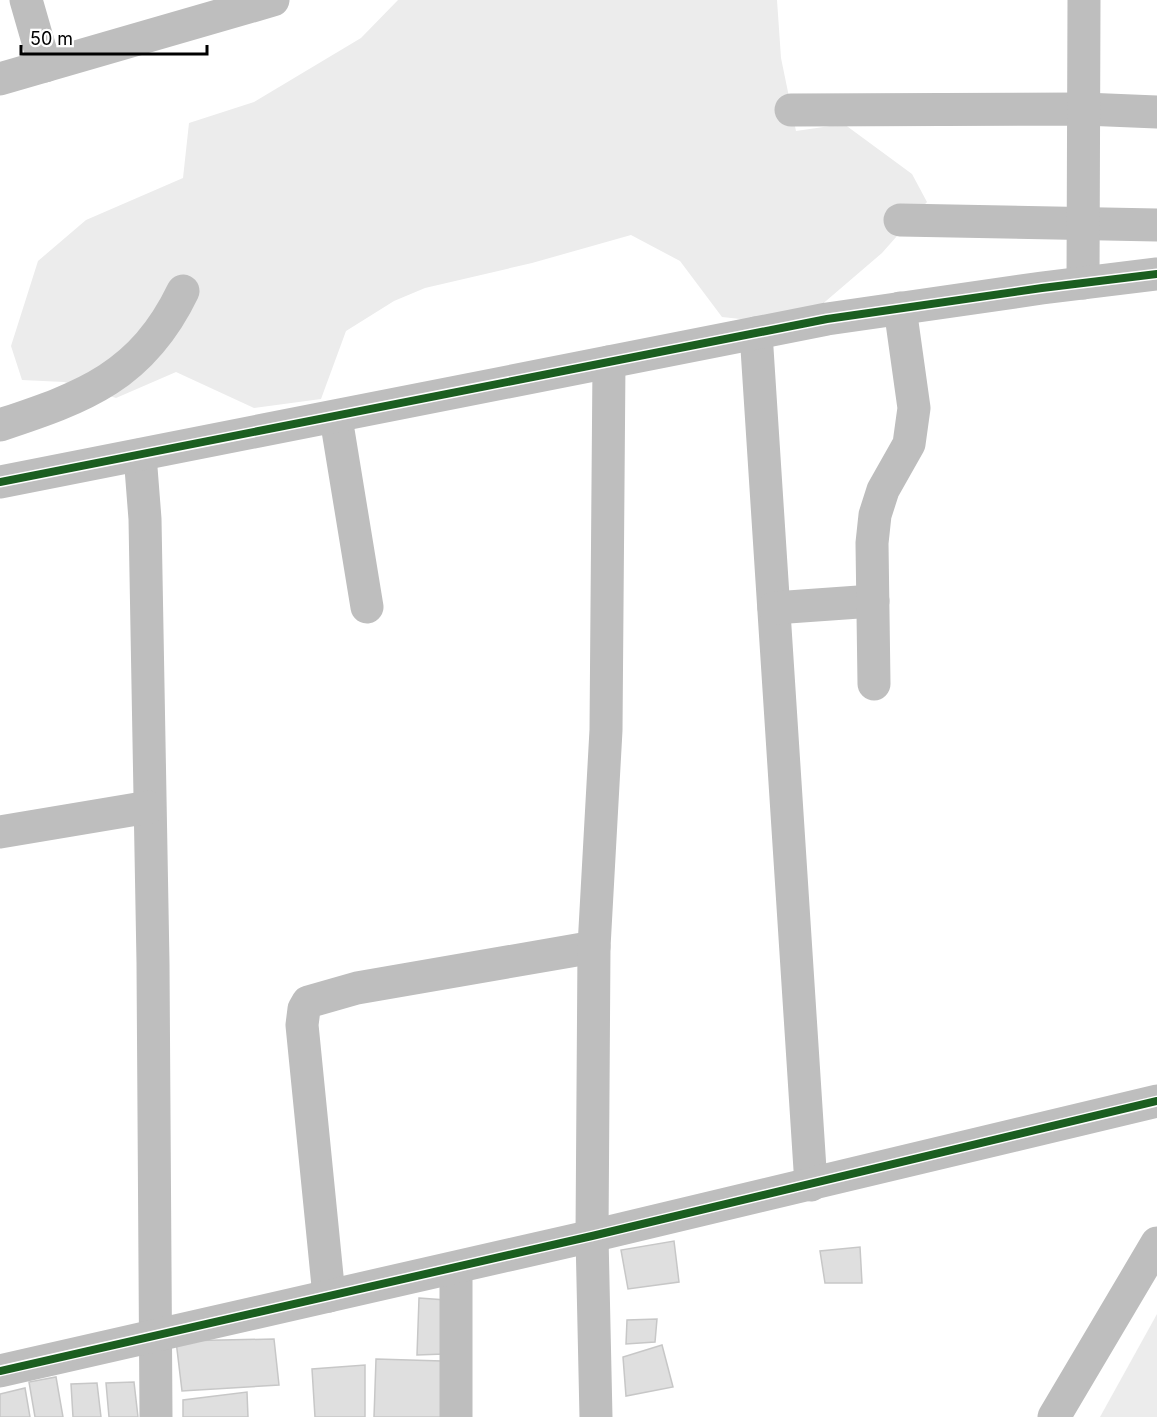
<svg xmlns="http://www.w3.org/2000/svg" width="1157" height="1417" font-family="Inter,sans-serif">
<style>
.green{fill:#ececec}
.building{fill:#dfdfdf;stroke:#c7c7c7;stroke-width:1.5}
.lines{fill:none;stroke-linecap:round;stroke-linejoin:round}
.minor{stroke:#bebebe;stroke-width:33}
.cycleway-casing{stroke:#fff;stroke-width:11}
.cycleway{stroke:#1b5e20;stroke-width:8}
</style>
<rect width="100%" height="100%" fill="#fff"/>
<g class="green">
<polygon points="398,0 777,0 781,58 796,131 844,124 912,174 927,202 882,253 798,325 722,317 680,261 631,235 532,263 425,288 394,301 346,331 321,399 254,408 176,372 116,398 64,382 22,380 11,346 38,261 86,220 183,178 189,123 254,102 361,38"/>
<polygon points="1157,1314 1157,1417 1100,1417"/>
</g>
<g class="building">
<polygon points="674,1241 679,1282 628,1289 621,1250"/>
<polygon points="860,1247 862,1283 825,1283 820,1251"/>
<polygon points="419,1298 446,1300 444,1354 417,1355"/>
<polygon points="657,1319 655,1342 626,1344 627,1320"/>
<polygon points="274,1339 279,1385 182,1391 176,1341"/>
<polygon points="662,1345 673,1387 626,1396 623,1357"/>
<polygon points="376,1359 442,1361 442,1417 374,1417"/>
<polygon points="365,1365 365,1417 315,1417 312,1369"/>
<polygon points="56,1377 63,1417 35,1417 29,1382"/>
<polygon points="134,1382 138,1417 109,1417 106,1383"/>
<polygon points="97,1383 101,1417 73,1417 71,1384"/>
<polygon points="25,1388 30,1417 0,1417 0,1394"/>
<polygon points="247,1392 248,1417 183,1417 183,1400"/>
</g>
<g class="lines">
<g class="minor">
<polyline points="26,0 45,66"/>
<polyline points="0,79 273,0"/>
<polyline points="791,110 1084,109 1157,112"/>
<polyline points="900,220 1157,225"/>
<polyline points="1083,283 1084,0"/>
<polyline points="756,333 811,1185"/>
<polyline points="336,418 367,607"/>
<path d="M0 425C85 397 142 376 183 291"/>
<polyline points="140,455 145,519 153,963 156,1417"/>
<polyline points="0,482 827,319 1042,288 1157,274"/>
<polyline points="774,608 873,601"/>
<polyline points="874,684 872,543 875,515 883,490 909,444 914,408 900,308"/>
<polyline points="0,832 149,807"/>
<polyline points="456,1268 456,1417"/>
<polyline points="329,1296 302,1025 304,1009 308,1002 357,988 594,947"/>
<polyline points="0,1371 592,1236 1157,1101"/>
<polyline points="596,1417 592,1236 594,947 606,730 609,362"/>
<polyline points="1054,1417 1157,1243"/>
</g>
<defs>
<g id="cycleway">
<polyline points="0,482 827,319 1042,288 1157,274"/>
<polyline points="0,1371 592,1236 1157,1101"/>
</g>
</defs>
<use href="#cycleway" class="cycleway-casing"/>
<use href="#cycleway" class="cycleway"/>
</g>
<path d="M21 45v9h186v-9" fill="none" stroke="#000000" stroke-width="3"/>
<text x="30" y="45" font-size="18" fill="#000000" stroke="#ffffff" stroke-width="4.5" paint-order="stroke">50 m</text>
</svg>
